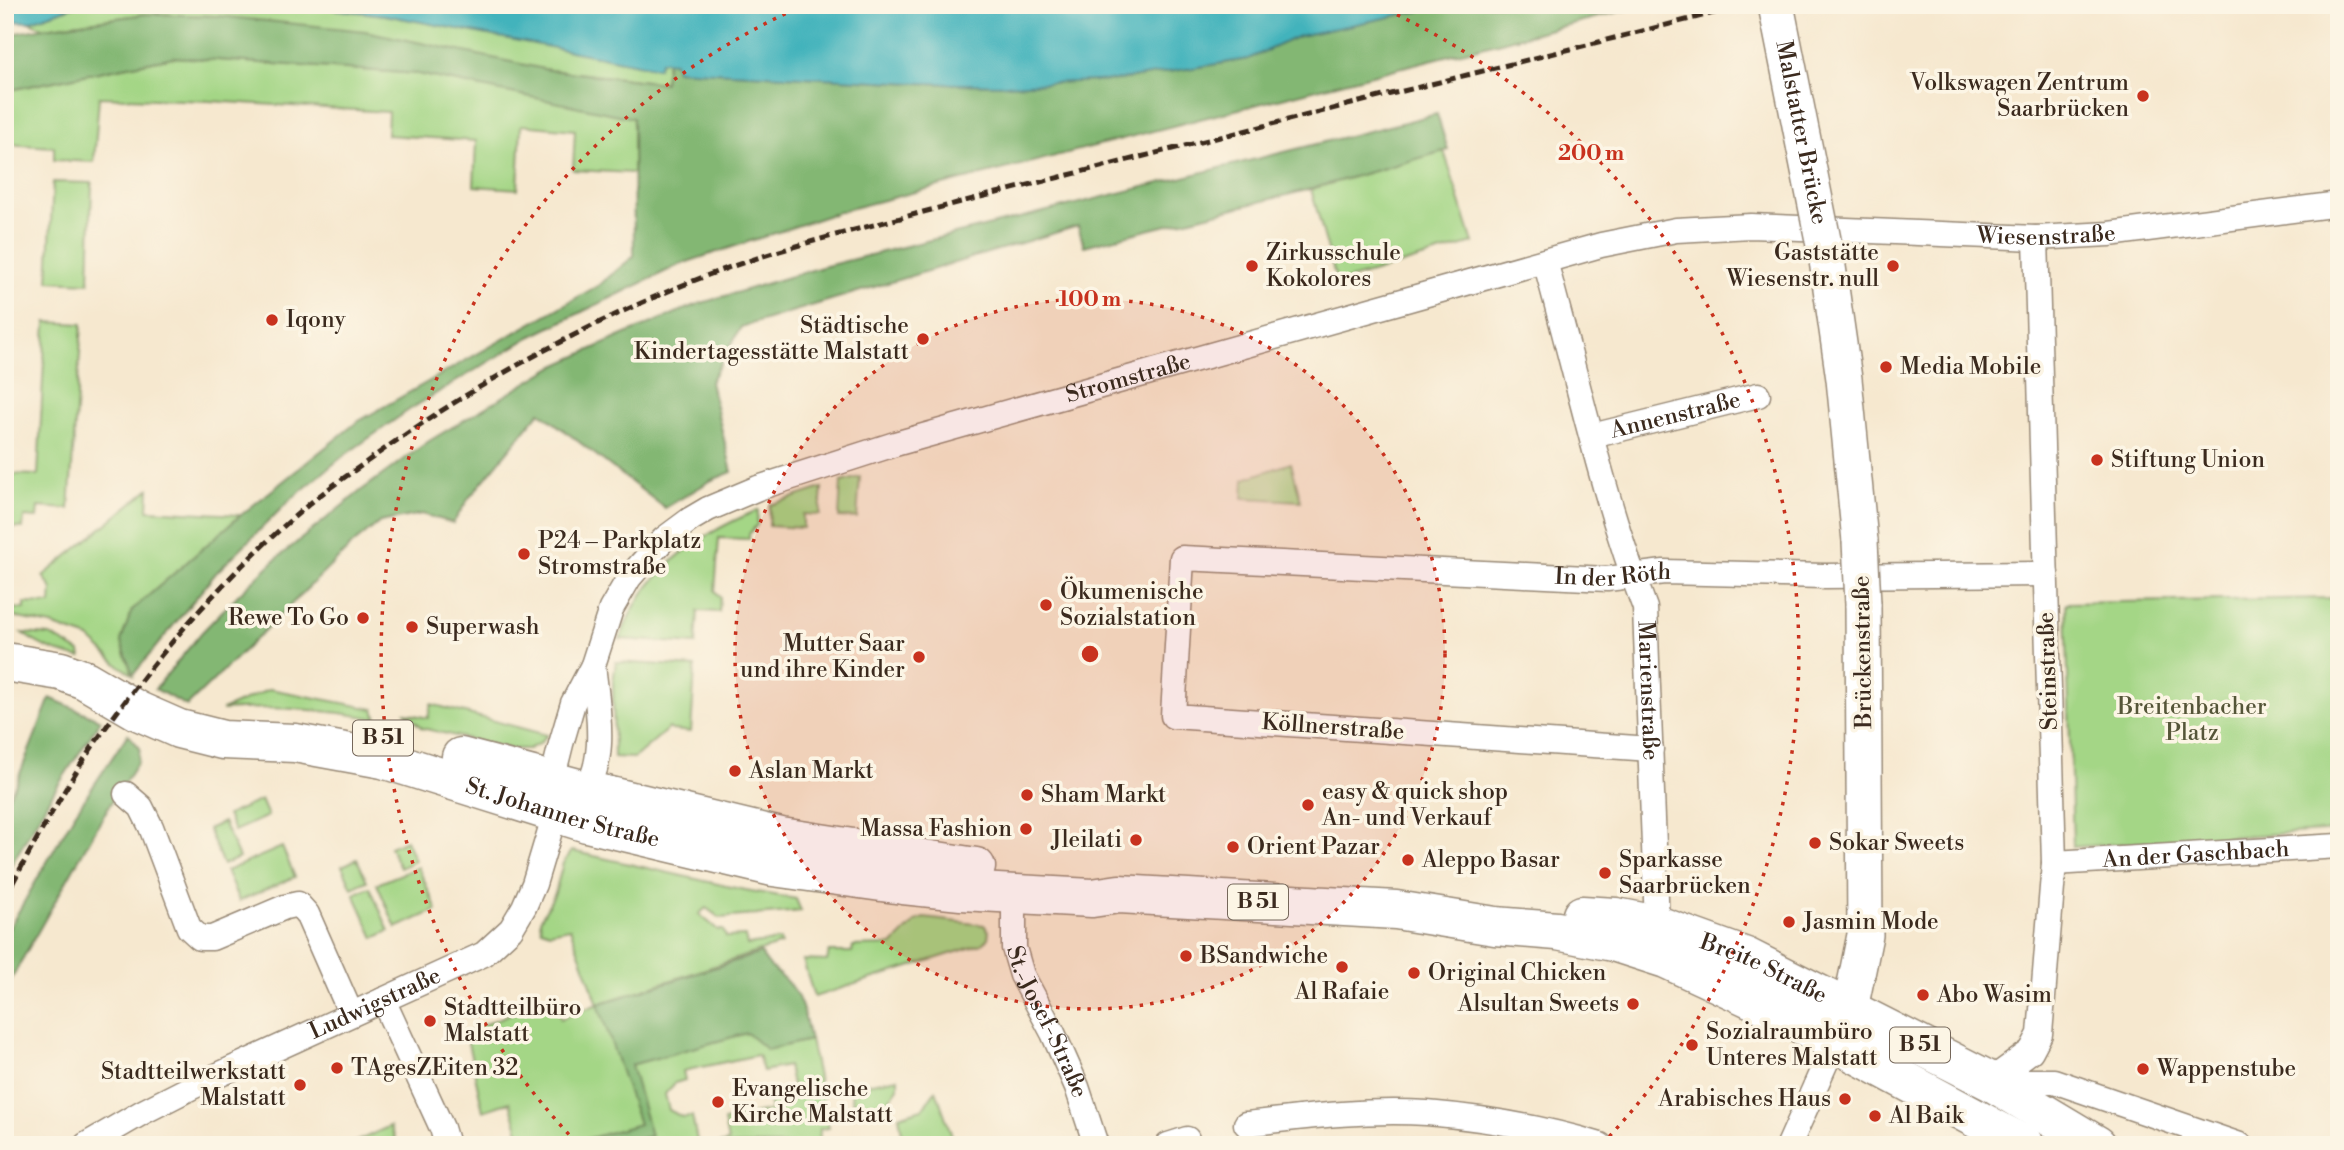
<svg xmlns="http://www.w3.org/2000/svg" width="2344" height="1150" font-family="'Libre Bodoni',serif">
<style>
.green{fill:#a4d686;stroke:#708052;stroke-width:2}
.forest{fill:#83b773;stroke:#5f7048;stroke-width:2}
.water{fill:#43b3bc;stroke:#3f6e6d;stroke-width:2}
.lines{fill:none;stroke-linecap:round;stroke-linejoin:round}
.minor-casing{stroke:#988976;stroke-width:27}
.secondary-casing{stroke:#988976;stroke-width:38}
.primary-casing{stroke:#988976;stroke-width:41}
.minor{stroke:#fff;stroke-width:24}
.secondary{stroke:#fff;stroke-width:35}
.primary{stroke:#fff;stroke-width:38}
.rail{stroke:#3b2a1e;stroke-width:5;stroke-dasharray:10 5;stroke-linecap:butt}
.secondary-bridge-casing{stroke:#988976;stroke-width:38;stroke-linecap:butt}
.secondary-bridge{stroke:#fff;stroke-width:35}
.ring{fill:none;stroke:#c8321e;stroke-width:3.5;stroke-dasharray:3.5 7}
.poi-dot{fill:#c8321e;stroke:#fcf5e5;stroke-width:2.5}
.labels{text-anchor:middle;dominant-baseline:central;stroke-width:7;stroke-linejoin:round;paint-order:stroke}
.shield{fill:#fcf5e5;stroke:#75675a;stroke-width:2}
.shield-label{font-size:21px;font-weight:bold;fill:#3b2a1e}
.poi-label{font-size:23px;fill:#3b2a1e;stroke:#fcf5e5;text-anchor:start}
.street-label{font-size:23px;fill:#3b2a1e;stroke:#fcf5e5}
.park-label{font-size:23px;fill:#555538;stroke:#fcf5e5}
.centre{fill:#c8321e;stroke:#fcf5e5;stroke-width:3.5}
.ring-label{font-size:21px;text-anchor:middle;font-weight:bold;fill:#c8321e;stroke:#fcf5e5;stroke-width:7;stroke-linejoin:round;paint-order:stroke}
</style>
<rect width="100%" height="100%" fill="#fcf5e5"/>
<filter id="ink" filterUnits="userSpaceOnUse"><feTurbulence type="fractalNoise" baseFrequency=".0143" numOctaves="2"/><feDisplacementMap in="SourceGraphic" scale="14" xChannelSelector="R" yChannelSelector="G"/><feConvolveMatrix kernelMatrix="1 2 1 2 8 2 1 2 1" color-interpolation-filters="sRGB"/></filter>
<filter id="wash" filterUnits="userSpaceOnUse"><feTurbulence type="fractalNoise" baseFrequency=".00686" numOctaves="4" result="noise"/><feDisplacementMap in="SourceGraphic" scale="28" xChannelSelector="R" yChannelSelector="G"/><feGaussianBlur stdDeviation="1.57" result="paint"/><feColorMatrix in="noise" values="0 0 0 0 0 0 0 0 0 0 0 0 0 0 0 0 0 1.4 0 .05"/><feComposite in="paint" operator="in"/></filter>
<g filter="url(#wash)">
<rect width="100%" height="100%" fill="#f6e8cf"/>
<g class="green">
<polygon points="77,5 297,5 385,15 657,67 662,61 667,60 665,83 549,70 218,16 146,14 44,28 29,22"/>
<polygon points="173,57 418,74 633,117 633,173 573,170 575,130 521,125 518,189 474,186 476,141 387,135 388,112 209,101 99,97 94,162 54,160 54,147 5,144 5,91"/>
<polygon points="1444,151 1473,243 1337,283 1311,189"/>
<polygon points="53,182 92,183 89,283 48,281"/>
<polygon points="46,322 82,324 69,509 38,507 37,518 24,517 23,528 13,527 12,536 5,535 5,474 38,475"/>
<polygon points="1291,463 1301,501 1243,498 1244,479"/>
<polygon points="860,477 857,518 839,517 841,482"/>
<polygon points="822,488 820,515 803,514 803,528 769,526 770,505"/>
<polygon points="149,489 148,510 241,515 132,610 121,641 133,675 117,664 89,638 51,625 5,615 5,611 8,608 25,609 25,603 51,604 52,589 43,576"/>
<path d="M758 510 757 525 749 534V539L719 538 715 591 720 597 719 612 698 611 696 644 620 639C642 573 697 535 758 510Z"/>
<polygon points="2339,598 2339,830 2073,847 2066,603"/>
<path d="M22 633 50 635 80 652 81 658C58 653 41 647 22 633Z"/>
<polygon points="616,662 695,667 691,732 672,730 669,728 634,758 614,757 613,682"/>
<path d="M270 689 374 709 377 719C323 709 277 706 222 710Z"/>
<polygon points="431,704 547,735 540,743 529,749 511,749 422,728 406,713 428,718"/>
<polygon points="261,800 268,816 234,831 227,815"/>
<polygon points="223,822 239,858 223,865 208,829"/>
<polygon points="406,840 415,861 400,868 390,847"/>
<polygon points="282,847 295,877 239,901 226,871"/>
<polygon points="572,851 740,889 796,899 801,911 720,918 706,908 699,914 718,930 723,930 726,937 745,936 747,945 780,940 781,944 599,1004 640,1125 567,1145 523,1145 510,1102 483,1111 466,1034 478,1027 552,997 561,1019 598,1004 570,928 550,932 541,929 540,920 555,893 563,863"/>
<polygon points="357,859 367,881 352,888 342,866"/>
<polygon points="418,867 437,910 396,928 377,884"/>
<polygon points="370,887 389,931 374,938 354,894"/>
<polygon points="924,918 984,925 989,931 988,938 982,944 814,997 803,960 827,961 829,952 852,952 853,946 892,945 916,921"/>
<polygon points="747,1033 767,1049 810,1040 829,1128 820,1129 819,1145 715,1145 728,1142 724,1121 771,1110 768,1095 793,1089 788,1066 763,1071 758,1055 683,1071 685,1080 675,1083 665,1094 669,1110 682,1117 692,1116 698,1145 619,1145 651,1136 630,1065"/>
<polygon points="898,1078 898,1088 888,1102 862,1107 853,1103 850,1087"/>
<polygon points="936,1090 955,1145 904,1145 899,1116 922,1109"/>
<polygon points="390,1126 398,1145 350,1145 353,1143"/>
</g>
<g class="forest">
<polygon points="1447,5 1645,5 845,210 681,264 530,337 409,410 342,457 289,501 216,573 133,675 121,641 132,610 241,515 357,422 599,285 634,256 633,118 418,74 173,57 5,91 5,35 44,28 146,14 218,16 365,31 549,70 664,83 667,60 674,62 676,70 915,83 1005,85 1119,80 1248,59 1299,36"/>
<polygon points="1437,114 1448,150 1444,151 1311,189 1084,246 1078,226 741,327 710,382 732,472 712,480 665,508 540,412 469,498 453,523 422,514 380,522 353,544 187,706 155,689 202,632 239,594 275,560 363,489 429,441 553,367 619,337 695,305 822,267"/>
<polygon points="50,698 101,720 49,799 5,876 5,804 17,781"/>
<polygon points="128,734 140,748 138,762 109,806 5,990 5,935 74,815"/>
<path d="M761 953C767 967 777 971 787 982 803 998 805 1019 810 1040L767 1050 747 1033 631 1065 651 1136 619 1145H567L639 1124 598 1004Z"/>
</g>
<g class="water">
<polygon points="5,5 77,5 29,22 5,21"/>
<polygon points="297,5 1447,5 1299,36 1248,59 1119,80 1005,85 915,83 676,70 674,62 661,61 658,68 385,15"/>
</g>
</g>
<g filter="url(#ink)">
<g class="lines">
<defs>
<g id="minor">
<path id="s1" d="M1545 261C1577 376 1602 496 1645 608L1657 925"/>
<path id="s2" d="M1592 436 1758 395"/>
<path id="s3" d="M1651 749 1173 716 1182 558 1607 579 1664 572 1825 576 2046 574"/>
<polyline points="126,794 141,807 151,827 189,928 200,938 212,938 285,907 298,904 307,914 351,1014"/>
<path d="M577 798C611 771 597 703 593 665"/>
<path id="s4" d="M2054 863 2339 846"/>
<path id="s5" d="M1014 894V948L1022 975 1053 1033 1077 1087 1096 1145"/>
<polyline points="383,1000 442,1128 447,1145"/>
<polyline points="1990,1081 2031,1051 2040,1034 2054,863 2036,238"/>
<polyline points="1992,1081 2054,1081 2240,1145"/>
<path d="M1246 1124C1304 1117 1367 1109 1427 1113 1485 1118 1544 1128 1600 1145"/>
<path id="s6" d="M86 1145 143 1112 192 1087 484 954 511 929 524 907 534 884 555 814 552 780 561 744 573 703 593 665 611 609 629 578 641 564 664 539 691 519 708 509 758 488 895 444 1601 245 1676 230 1751 226 2036 238 2109 234 2339 204"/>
<polyline points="1168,1145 1187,1139"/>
<polyline points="1789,1145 1835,1042"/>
</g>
<g id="secondary">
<polyline points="1827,260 1844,379 1860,541"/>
<polyline points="1838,1035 1850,1009 1865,935 1863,604"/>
</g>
<g id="primary">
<path id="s7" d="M5 662 61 671 85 680 138 711 179 729 223 740 295 743 383 759 587 823 773 867 903 885 961 891 1092 898 1119 894 1396 910 1495 926 1557 931 1613 942 1666 959 1763 1004 2025 1145"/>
<polyline points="461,757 586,790 781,837 976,867"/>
<path id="s8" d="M1582 915 1616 917 1657 925 1746 957 1990 1081 2097 1145"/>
</g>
</defs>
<use href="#minor" class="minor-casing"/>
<use href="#secondary" class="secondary-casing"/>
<use href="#primary" class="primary-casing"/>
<use href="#minor" class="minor"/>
<use href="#secondary" class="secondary"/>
<use href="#primary" class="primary"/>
<path class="rail" d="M5 897C38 837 69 778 109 723 166 644 232 569 307 506 329 487 353 472 376 455 474 385 581 326 693 281 778 247 869 227 957 203L1746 5"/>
<defs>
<g id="secondary-bridge">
<path id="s9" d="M1776 5 1827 260"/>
<polyline points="1860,541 1863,604"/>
</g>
</defs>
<use href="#secondary-bridge" class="secondary-bridge-casing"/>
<use href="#secondary-bridge" class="secondary-bridge"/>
</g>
</g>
<circle cx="1090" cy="654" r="355" fill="#c8321e" fill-opacity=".12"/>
<g class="ring">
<circle cx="1090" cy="654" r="355"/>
<path d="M576 1142A709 709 0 0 1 802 6M1378 6A709 709 0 0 1 1604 1142"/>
</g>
<g class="poi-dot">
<circle cx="2143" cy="96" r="7"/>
<circle cx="1252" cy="266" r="7"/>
<circle cx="1893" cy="266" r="7"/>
<circle cx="272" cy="320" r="7"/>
<circle cx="923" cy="339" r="7"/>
<circle cx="1886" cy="367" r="7"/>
<circle cx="2097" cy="460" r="7"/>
<circle cx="524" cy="554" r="7"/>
<circle cx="1046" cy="605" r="7"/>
<circle cx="363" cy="618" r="7"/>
<circle cx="412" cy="627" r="7"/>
<circle cx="919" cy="657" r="7"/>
<circle cx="735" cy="771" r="7"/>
<circle cx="1027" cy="795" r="7"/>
<circle cx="1308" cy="805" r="7"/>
<circle cx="1026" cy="829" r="7"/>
<circle cx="1136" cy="840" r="7"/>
<circle cx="1815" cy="843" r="7"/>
<circle cx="1233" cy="847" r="7"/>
<circle cx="1408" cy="860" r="7"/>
<circle cx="1605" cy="873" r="7"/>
<circle cx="1789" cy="922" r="7"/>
<circle cx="1186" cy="956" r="7"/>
<circle cx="1342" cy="967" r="7"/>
<circle cx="1414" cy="973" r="7"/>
<circle cx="1923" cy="995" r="7"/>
<circle cx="1633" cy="1004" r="7"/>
<circle cx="430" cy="1021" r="7"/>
<circle cx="1692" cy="1045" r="7"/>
<circle cx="337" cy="1068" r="7"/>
<circle cx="2143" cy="1069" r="7"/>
<circle cx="300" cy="1085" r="7"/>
<circle cx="1845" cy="1099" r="7"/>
<circle cx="718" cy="1102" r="7"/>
<circle cx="1875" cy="1116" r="7"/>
</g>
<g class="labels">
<g class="shield">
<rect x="353" y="720.5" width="60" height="35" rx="5"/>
<rect x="1228" y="884.5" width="60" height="35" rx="5"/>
<rect x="1890" y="1027.5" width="60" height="35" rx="5"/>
</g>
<g class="shield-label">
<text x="383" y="738">B 51</text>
<text x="1258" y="902">B 51</text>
<text x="1920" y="1045">B 51</text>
</g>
<g class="poi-label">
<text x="2129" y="83" text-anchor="end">Volkswagen Zentrum<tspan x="2129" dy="26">Saarbrücken</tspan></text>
<text x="1266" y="253">Zirkusschule<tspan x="1266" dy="26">Kokolores</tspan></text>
<text x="1879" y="253" text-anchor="end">Gaststätte<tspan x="1879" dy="26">Wiesenstr. null</tspan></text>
<text x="286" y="320">Iqony</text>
<text x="909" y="326" text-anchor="end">Städtische<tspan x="909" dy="26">Kindertagesstätte Malstatt</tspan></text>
<text x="1900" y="367">Media Mobile</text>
<text x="2111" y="460">Stiftung Union</text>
<text x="538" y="541">P24 – Parkplatz<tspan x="538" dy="26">Stromstraße</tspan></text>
<text x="1060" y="592">Ökumenische<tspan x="1060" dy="26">Sozialstation</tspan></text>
<text x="349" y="618" text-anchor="end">Rewe To Go</text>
<text x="426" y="627">Superwash</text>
<text x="905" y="644" text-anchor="end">Mutter Saar<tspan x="905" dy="26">und ihre Kinder</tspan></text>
<text x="749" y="771">Aslan Markt</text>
<text x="1322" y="792">easy &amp; quick shop<tspan x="1322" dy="26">An- und Verkauf</tspan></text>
<text x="1041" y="795">Sham Markt</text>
<text x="1012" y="829" text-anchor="end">Massa Fashion</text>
<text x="1122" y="840" text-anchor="end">Jleilati</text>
<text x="1829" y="843">Sokar Sweets</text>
<text x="1247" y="847">Orient Pazar</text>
<text x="1422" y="860">Aleppo Basar</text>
<text x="1619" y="860">Sparkasse<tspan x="1619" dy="26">Saarbrücken</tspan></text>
<text x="1803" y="922">Jasmin Mode</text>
<text x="1200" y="956">BSandwiche</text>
<text x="1428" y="973">Original Chicken</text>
<text x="1342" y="992" text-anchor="middle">Al Rafaie</text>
<text x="1937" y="995">Abo Wasim</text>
<text x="1619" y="1004" text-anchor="end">Alsultan Sweets</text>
<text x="444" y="1008">Stadtteilbüro<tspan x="444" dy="26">Malstatt</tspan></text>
<text x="1706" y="1032">Sozialraumbüro<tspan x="1706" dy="26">Unteres Malstatt</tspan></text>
<text x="351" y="1068">TAgesZEiten 32</text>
<text x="2157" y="1069">Wappenstube</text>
<text x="286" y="1072" text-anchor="end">Stadtteilwerkstatt<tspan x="286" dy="26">Malstatt</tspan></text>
<text x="732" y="1089">Evangelische<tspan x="732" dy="26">Kirche Malstatt</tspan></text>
<text x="1831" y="1099" text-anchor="end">Arabisches Haus</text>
<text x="1889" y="1116">Al Baik</text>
</g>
<g class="street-label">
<text stroke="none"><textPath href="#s9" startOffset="130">Malstatter Brücke</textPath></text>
<text stroke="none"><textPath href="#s6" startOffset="2338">Wiesenstraße</textPath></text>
<text stroke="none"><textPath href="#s6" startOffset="1400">Stromstraße</textPath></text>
<text stroke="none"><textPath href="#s2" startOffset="86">Annenstraße</textPath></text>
<text stroke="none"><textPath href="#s3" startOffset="1069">In der Röth</textPath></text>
<text transform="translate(1863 652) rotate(-91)">Brückenstraße</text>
<text transform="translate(2048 671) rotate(-92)">Steinstraße</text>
<text stroke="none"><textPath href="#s1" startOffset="444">Marienstraße</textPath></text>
<text transform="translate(1333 727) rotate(4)">Köllnerstraße</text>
<text stroke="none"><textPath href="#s7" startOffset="583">St. Johanner Straße</textPath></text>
<text stroke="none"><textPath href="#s4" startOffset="142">An der Gaschbach</textPath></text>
<text stroke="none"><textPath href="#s8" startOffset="191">Breite Straße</textPath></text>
<text stroke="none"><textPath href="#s6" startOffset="322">Ludwigstraße</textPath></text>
<text stroke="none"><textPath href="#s5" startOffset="135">St.-Josef-Straße</textPath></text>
</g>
<g class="park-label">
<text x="2192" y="707">Breitenbacher<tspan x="2192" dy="26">Platz</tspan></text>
</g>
</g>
<circle cx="1090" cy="654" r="10" class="centre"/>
<g class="ring-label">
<text x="1591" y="160">200 m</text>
<text x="1090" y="306">100 m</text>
</g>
<rect width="2344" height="1150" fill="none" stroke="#fcf5e5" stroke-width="28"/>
</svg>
